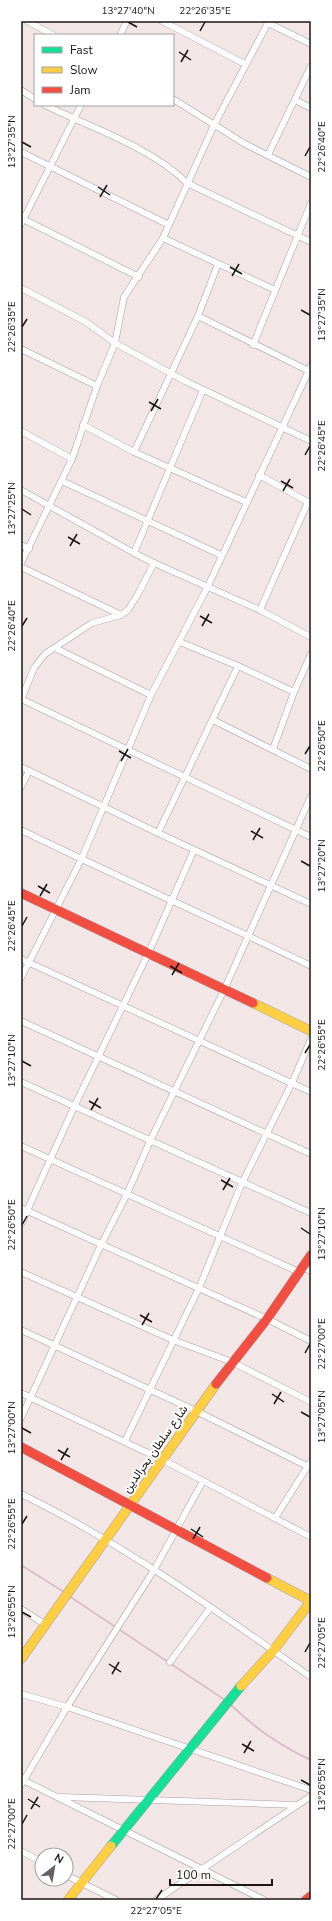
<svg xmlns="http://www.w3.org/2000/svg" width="332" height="1921" font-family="'Nunito Sans',Vazirmatn,sans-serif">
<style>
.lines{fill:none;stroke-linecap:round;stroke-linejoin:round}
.stream{stroke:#d8becb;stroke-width:2}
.street-casing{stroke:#aaa2a1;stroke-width:7}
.fast-casing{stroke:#aaa2a1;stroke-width:10}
.slow-casing{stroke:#aaa2a1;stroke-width:10}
.jam-casing{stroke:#aaa2a1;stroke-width:10}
.street{stroke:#fdfbfb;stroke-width:6}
.fast{stroke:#16e098;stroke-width:9}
.slow{stroke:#ffcf43;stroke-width:9}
.jam{stroke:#f24e42;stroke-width:9}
.ticks{fill:none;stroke:#1c1514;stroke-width:1.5}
.labels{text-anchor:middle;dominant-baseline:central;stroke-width:4;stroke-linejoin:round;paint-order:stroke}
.street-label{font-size:12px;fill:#1c1514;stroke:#fff}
.neatline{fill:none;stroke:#1c1514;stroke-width:1.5}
.ticks-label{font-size:10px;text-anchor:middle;fill:#1c1514}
</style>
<rect width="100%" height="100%" fill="#f2e7e6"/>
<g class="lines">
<g class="stream">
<polyline points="21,1565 64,1592"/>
<polyline points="69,1596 225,1700"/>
<path d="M229 1703C253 1727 280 1746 311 1760"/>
</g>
<defs>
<g id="street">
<polyline points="27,21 53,35"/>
<polyline points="162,21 245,64"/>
<polyline points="268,23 311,44"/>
<polyline points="120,35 127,21"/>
<polyline points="21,90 35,99"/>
<polyline points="173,99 245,144 311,177"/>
<polyline points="295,100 311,108"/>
<path d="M45 105C89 127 153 148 187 183L311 242"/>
<polyline points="21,152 169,225"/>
<polyline points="268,155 311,66"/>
<polyline points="21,218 139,277"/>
<polyline points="21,224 81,105"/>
<polyline points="163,238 275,290"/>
<polyline points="21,288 86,322 115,343 185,381 311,441"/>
<polyline points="198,316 309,371"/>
<polyline points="253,345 311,203"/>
<polyline points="21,349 97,386"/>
<polyline points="83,425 134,452 246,502"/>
<polyline points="21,431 72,459"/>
<polyline points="134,452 198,316 218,264"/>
<polyline points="259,475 308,502 311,506"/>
<polyline points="62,481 221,555"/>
<polyline points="21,490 134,553"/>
<polyline points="21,545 29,549"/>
<polyline points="21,563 72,459 97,386 115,343 124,297 163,238 214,125 269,21"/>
<polyline points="154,563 260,610 311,637"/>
<polyline points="21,567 121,615"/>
<polyline points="260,610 308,502"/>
<polyline points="180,642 238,666 294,692"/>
<polyline points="55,648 151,695"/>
<polyline points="21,699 311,837"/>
<polyline points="21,700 34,668 45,654 92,623 121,615 128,610 138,594 154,563 134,553 203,390"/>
<polyline points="213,720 311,769"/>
<polyline points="273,749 294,692 311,654"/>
<polyline points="21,767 158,833 311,904"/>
<polyline points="21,787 29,771"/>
<path d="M21 830C117 877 215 919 311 966"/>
<polyline points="158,833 238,666"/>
<polyline points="21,959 311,1092"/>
<polyline points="21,978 81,860 151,695 207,588 311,366"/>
<polyline points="21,1021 311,1154"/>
<polyline points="21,1082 311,1213"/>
<polyline points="21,1146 299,1272"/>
<polyline points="21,1208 267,1319 311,1341"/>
<polyline points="21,1224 74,1107 148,954 194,850"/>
<polyline points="302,1267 311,1271"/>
<polyline points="21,1272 173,1340 232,1362 311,1402"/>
<polyline points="21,1330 196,1411 311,1468"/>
<polyline points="21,1393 163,1460 311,1537"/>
<polyline points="21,1418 101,1245 127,1194 150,1141 224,990 311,796"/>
<polyline points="125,1441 199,1288 242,1183 292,1083 311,1039"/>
<path d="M21 1494C124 1544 218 1612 311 1677"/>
<polyline points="275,1518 311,1461"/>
<polyline points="21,1609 46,1625"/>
<polyline points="170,1662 210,1608"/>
<polyline points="21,1694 67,1707 311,1790"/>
<polyline points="21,1779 264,1900"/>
<polyline points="21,1785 67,1707 154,1570 203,1481"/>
<polyline points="61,1797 297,1805"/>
<polyline points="21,1851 42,1862"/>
<polyline points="66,1875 116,1900"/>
<polyline points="156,1900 311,1796"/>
</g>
<polyline id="fast" points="111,1846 241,1686"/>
<g id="slow">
<polyline points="253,1003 311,1031"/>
<polyline points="21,1659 216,1384"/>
<polyline points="241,1686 273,1651 311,1601 267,1578"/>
<polyline points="68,1900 111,1846"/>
</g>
<g id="jam">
<polyline points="21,893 253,1003"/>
<polyline points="216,1384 267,1319 311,1255"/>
<polyline points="21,1447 267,1578"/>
<polyline points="306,1900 311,1896"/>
</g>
</defs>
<use href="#street" class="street-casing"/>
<use href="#fast" class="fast-casing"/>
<use href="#slow" class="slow-casing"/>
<use href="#jam" class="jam-casing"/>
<use href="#street" class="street"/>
<use href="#fast" class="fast"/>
<use href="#slow" class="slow"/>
<use href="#jam" class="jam"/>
</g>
<path class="ticks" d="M128 22 137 27M200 31 205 22M179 52 191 60M181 62 188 50M22 142 31 147M305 156 310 147M98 187 110 195M100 197 107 185M230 267 242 274M232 276 239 264M301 310 310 315M22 327 27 319M149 402 161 409M151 411 158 399M305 455 310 446M281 481 293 488M283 491 290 479M22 509 31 515M68 537 80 544M70 546 77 534M200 616 212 623M22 626 27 618M202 626 209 614M119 751 131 758M305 754 310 746M121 761 128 749M251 831 263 838M253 840 260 828M301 861 310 866M38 886 50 893M40 896 47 884M22 926 27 917M170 966 182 973M172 975 179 963M305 1053 310 1045M22 1061 31 1066M89 1101 101 1108M91 1110 98 1098M221 1180 233 1187M223 1190 230 1178M22 1225 27 1216M301 1228 310 1234M140 1315 152 1322M142 1325 149 1313M305 1353 310 1344M272 1394 284 1402M274 1404 281 1392M301 1412 310 1417M22 1428 31 1433M58 1450 70 1457M61 1460 68 1448M22 1524 27 1516M191 1529 203 1537M193 1539 200 1527M22 1612 31 1617M305 1652 310 1643M109 1664 121 1672M112 1674 119 1662M242 1744 254 1751M244 1753 251 1741M301 1780 310 1785M28 1799 40 1807M31 1809 38 1797M22 1824 27 1815M156 1899 162 1890"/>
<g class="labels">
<g class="street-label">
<text transform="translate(155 1449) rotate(-55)">شارع سلطان بحرالدين</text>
</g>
</g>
<rect width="332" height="1921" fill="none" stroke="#ffffff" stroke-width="44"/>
<rect x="34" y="34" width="140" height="72" fill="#ffffff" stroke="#a4a1a1"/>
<rect x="42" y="47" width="20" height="6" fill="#16e098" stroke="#a4a1a1"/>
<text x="70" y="54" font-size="12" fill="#1c1514">Fast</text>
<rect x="42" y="67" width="20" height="6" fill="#ffcf43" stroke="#a4a1a1"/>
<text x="70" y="74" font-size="12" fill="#1c1514">Slow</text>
<rect x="42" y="87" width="20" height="6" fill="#f24e42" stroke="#a4a1a1"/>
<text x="70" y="94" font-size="12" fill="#1c1514">Jam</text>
<g transform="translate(54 1867) rotate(31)"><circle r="19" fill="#ffffff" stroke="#a4a1a1"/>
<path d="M0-3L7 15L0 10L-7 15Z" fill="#675e5e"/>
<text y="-6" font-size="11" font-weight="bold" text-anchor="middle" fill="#1c1514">N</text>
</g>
<path d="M170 1879v6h102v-6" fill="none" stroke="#1c1514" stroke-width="2"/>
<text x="176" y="1879" font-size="12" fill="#1c1514" stroke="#ffffff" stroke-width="3" paint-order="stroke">100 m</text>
<rect x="22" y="22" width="288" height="1877" class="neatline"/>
<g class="ticks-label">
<text x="128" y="14">13°27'40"N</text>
<text x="205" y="14">22°26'35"E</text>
<text transform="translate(11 142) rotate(-90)" y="4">13°27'35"N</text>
<text transform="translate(321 147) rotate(-90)" y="4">22°26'40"E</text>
<text transform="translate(321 315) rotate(-90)" y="4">13°27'35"N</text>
<text transform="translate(11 327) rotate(-90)" y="4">22°26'35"E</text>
<text transform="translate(321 446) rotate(-90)" y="4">22°26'45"E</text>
<text transform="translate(11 509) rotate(-90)" y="4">13°27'25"N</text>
<text transform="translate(11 626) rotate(-90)" y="4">22°26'40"E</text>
<text transform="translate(321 746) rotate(-90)" y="4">22°26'50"E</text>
<text transform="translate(321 866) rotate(-90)" y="4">13°27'20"N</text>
<text transform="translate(11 926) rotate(-90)" y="4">22°26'45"E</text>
<text transform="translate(321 1045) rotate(-90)" y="4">22°26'55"E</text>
<text transform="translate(11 1061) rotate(-90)" y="4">13°27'10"N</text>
<text transform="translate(11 1225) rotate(-90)" y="4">22°26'50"E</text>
<text transform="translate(321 1234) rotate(-90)" y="4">13°27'10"N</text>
<text transform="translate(321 1344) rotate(-90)" y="4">22°27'00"E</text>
<text transform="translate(321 1417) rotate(-90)" y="4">13°27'05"N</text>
<text transform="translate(11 1428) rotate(-90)" y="4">13°27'00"N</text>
<text transform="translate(11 1524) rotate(-90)" y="4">22°26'55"E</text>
<text transform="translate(11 1612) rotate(-90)" y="4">13°26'55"N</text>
<text transform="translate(321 1643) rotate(-90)" y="4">22°27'05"E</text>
<text transform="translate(321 1785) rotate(-90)" y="4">13°26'55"N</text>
<text transform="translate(11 1824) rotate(-90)" y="4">22°27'00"E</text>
<text x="156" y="1914">22°27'05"E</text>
</g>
</svg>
